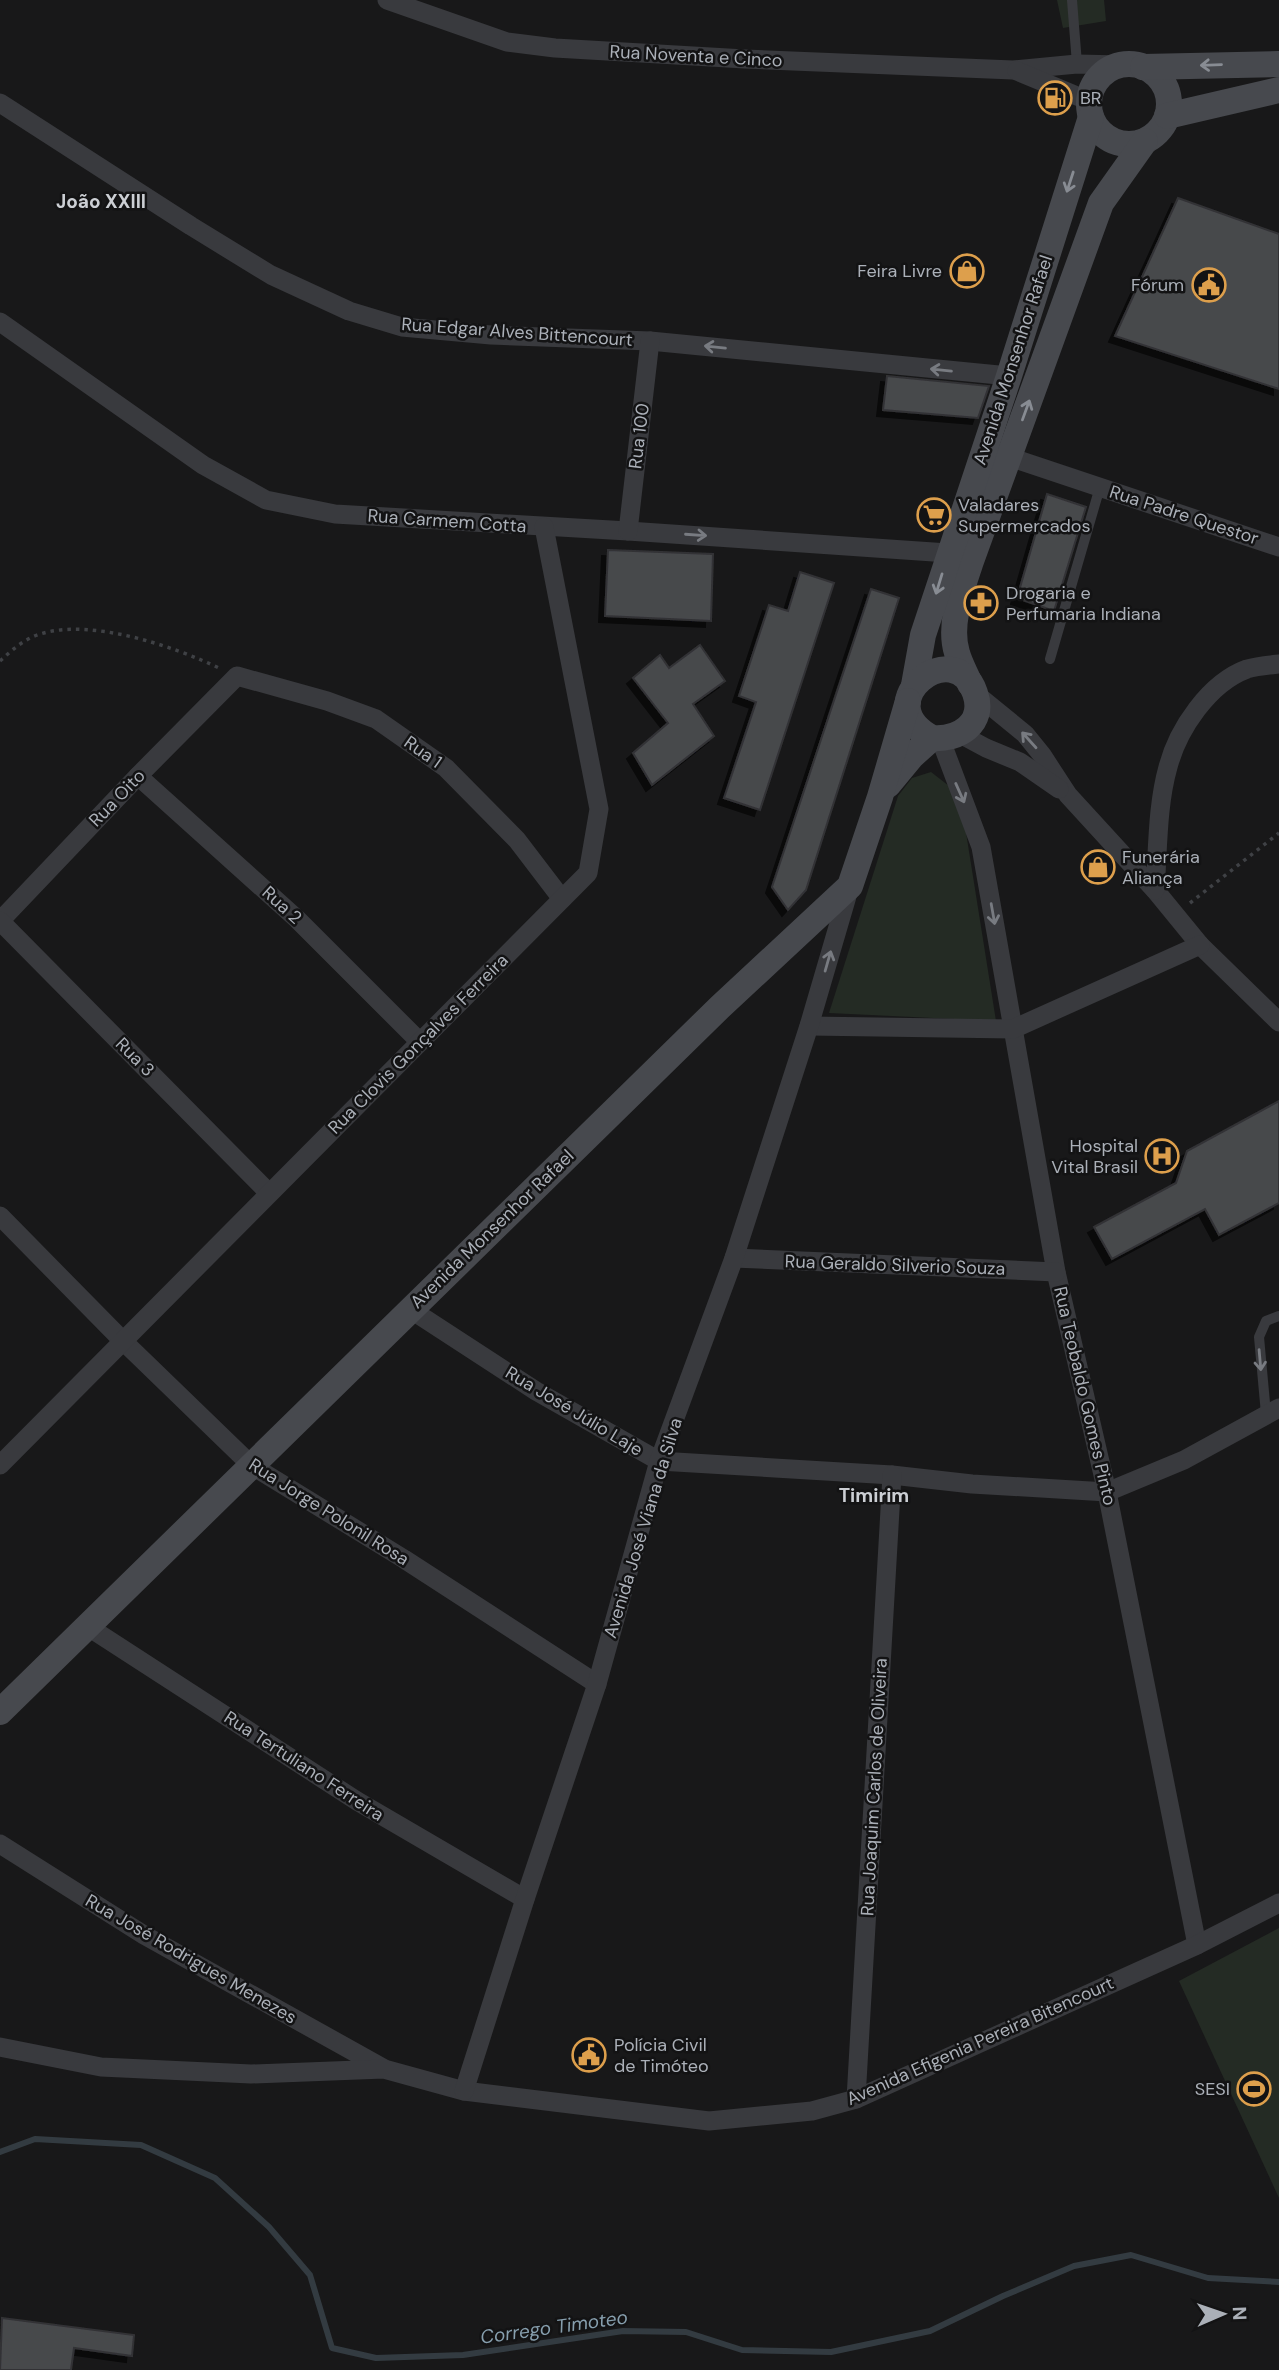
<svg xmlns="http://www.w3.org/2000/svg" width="1279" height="2370" font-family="'DM Sans',sans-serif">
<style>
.green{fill:#242b24}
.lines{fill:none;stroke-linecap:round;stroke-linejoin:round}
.stream{stroke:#333b41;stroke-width:6}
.building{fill:#47484c;stroke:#323235;stroke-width:2;filter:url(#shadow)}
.path{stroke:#3f4145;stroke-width:3.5;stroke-dasharray:3.5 5;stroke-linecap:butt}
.service{stroke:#393a3e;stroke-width:10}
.minor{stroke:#393a3e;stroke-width:19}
.secondary{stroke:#47494e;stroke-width:26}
.oneway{stroke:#888c93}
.oneway2{stroke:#787b81}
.labels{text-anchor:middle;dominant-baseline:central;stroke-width:5;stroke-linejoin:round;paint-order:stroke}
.street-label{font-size:18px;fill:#abb0b8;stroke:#131314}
.poi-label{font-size:18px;fill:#abb0b8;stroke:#131314;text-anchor:start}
.neighbourhood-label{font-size:19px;font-weight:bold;fill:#cccfd4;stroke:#131314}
.water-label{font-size:19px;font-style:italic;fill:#879fae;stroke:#131314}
</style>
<defs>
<filter id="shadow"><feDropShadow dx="-6" dy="6" stdDeviation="0" flood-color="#0009"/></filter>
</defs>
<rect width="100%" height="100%" fill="#181819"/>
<g class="green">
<polygon points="1057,0 1104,0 1106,21 1063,28"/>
<polygon points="931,772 949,786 964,820 996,1021 829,1013 898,796 912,778"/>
<polygon points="1279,1928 1279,2198 1179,1981"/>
</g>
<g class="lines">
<polyline class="stream" points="0,2152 35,2139 141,2145 215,2178 269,2227 310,2275 332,2348 376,2358 463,2355 623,2331 686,2332 742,2350 831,2352 930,2331 1003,2296 1074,2266 1131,2255 1208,2278 1279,2282"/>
</g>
<g class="building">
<polygon points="1178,198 1279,234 1279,389 1115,336"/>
<polygon points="887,376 989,386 978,418 883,410"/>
<polygon points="1047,494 1086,507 1054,611 1017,598"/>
<polygon points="608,550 713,554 711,621 605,616"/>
<polygon points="800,572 834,583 760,810 724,798 756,702 739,696 769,605 788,611"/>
<polygon points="871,589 899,598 806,890 788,910 772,887"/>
<polygon points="700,645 725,681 693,704 714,736 652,785 633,753 668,723 633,678 660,655 669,668"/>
<polygon points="1279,1101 1279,1203 1219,1235 1205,1209 1112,1259 1094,1227 1176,1183 1187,1151"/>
<polygon points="2,2318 134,2335 132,2356 74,2348 71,2370 0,2370"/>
</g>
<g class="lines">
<g class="path">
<path d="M0 661C12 650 24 639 40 634 91 618 173 646 219 668"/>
<polyline points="1190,903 1279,833"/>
</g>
<g class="service">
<polyline points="1072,0 1077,64"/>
<polyline points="1050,659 1100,487"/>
<polyline points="1266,1414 1259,1337 1266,1321 1279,1316"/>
</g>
<g class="minor">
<polyline points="387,0 507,42 555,48 745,59 1013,70 1077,64 1122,65"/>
<polyline points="1017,71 1089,101"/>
<polyline points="0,103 191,226 271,275 349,311 402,327 491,335 650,341 1009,376"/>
<polyline points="0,322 203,465 266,500 335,514 628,531 948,553"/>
<polyline points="1009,457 1279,547"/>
<polyline points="628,531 650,341"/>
<polyline points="976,694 1025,734 1042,755 1068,795 1155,890 1200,945 1279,1022"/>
<polyline points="960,734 986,748 1020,762 1059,789"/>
<polyline points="940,738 981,847 1056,1272 1107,1492 1197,1945"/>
<polyline points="138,776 297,919 420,1042"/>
<path d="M1155 890C1158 850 1157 806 1168 767 1178 729 1209 683 1247 669 1257 666 1269 665 1279 664"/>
<polyline points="0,921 138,776 237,676 327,701 376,719 446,768 517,840 562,899"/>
<polyline points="0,921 269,1193"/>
<polyline points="809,1026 1013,1029 1200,945"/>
<polyline points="0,1216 123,1341 251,1465 404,1559 597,1684"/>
<polyline points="734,1258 1056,1272"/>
<polyline points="410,1309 536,1391 659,1461 892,1475 972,1484 1107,1492 1184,1460 1279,1408"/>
<polyline points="0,1465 588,873 599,809 544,527"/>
<polyline points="87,1626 357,1801 525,1899"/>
<polyline points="0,1844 144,1935 383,2068"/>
<polyline points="0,2047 101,2067 251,2074 384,2069 464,2091 709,2121 812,2111 856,2099 1197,1945 1279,1903"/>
<polyline points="464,2091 525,1899 597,1684 659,1461 734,1258 809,1026 850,886"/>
<polyline points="856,2099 892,1475"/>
</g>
<g class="secondary">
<circle cx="1129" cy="104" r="40"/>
<polyline points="1143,67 1279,64"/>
<polyline points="1167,116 1279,90"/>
<path d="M970 684C966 674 960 664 957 653 948 624 962 589 971 561L1101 203 1145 141"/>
<polyline points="914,685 923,635 1009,376 1091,117"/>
<path d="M888 785 912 756 932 738C958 740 986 724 975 693 955 633 865 702 932 738"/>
<polyline points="0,1712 720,1007 850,886 880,797 908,701"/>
</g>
</g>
<defs><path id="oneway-shaft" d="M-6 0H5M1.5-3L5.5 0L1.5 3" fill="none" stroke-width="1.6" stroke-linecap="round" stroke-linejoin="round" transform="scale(1.75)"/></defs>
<g class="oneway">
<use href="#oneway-shaft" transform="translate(1211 65) rotate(178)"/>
<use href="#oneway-shaft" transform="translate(1070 182) rotate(108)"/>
<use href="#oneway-shaft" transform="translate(1026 410) rotate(-70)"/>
<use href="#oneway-shaft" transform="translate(939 584) rotate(107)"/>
</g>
<g class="oneway2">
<use href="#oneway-shaft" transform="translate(715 347) rotate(-174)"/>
<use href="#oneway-shaft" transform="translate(941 370) rotate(-174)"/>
<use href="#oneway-shaft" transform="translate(696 535) rotate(4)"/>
<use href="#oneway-shaft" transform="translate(1029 740) rotate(-132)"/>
<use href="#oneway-shaft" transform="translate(960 793) rotate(66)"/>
<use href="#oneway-shaft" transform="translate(993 914) rotate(80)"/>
<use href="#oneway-shaft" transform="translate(828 961) rotate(-74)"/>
<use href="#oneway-shaft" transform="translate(1260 1360) rotate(85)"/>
</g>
<defs>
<symbol id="fuel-ring" viewBox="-11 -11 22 22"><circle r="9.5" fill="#131314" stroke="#dd9f4c" stroke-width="1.5"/><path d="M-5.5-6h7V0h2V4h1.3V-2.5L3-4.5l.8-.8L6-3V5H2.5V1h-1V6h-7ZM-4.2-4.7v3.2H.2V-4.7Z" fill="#dd9f4c"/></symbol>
<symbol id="shop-ring" viewBox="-11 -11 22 22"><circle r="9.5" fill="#131314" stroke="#dd9f4c" stroke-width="1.5"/><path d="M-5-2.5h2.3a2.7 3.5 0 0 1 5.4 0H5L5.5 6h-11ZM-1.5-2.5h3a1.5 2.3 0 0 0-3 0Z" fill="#dd9f4c"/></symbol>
<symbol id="civic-ring" viewBox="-11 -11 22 22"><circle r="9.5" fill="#131314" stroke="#dd9f4c" stroke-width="1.5"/><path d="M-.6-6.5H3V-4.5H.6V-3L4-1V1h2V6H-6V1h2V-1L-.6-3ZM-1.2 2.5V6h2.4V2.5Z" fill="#dd9f4c"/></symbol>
<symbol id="supermarket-ring" viewBox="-11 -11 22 22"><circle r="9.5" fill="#131314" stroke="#dd9f4c" stroke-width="1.5"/><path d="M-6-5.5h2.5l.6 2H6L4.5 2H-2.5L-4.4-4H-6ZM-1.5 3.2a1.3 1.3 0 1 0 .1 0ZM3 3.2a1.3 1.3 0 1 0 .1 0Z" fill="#dd9f4c"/></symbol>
<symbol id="pharmacy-ring" viewBox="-11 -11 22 22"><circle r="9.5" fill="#131314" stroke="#dd9f4c" stroke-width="1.5"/><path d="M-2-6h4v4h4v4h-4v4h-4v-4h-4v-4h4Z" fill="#dd9f4c"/></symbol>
<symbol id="hospital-ring" viewBox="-11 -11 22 22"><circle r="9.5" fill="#131314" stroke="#dd9f4c" stroke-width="1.5"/><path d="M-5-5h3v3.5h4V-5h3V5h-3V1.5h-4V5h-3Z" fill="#dd9f4c"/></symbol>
<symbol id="stadium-ring" viewBox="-11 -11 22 22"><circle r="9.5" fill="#131314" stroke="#dd9f4c" stroke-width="1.5"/><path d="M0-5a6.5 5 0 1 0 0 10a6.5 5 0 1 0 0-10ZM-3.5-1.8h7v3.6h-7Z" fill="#dd9f4c"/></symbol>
</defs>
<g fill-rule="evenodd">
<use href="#fuel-ring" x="1036" y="79" width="38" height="38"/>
<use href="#shop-ring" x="948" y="252" width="38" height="38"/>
<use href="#civic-ring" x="1190" y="266" width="38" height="38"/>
<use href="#supermarket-ring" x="915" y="496" width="38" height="38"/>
<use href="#pharmacy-ring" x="962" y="584" width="38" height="38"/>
<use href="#shop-ring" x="1079" y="848" width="38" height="38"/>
<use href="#hospital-ring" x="1143" y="1137" width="38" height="38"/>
<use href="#civic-ring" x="570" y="2036" width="38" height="38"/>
<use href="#stadium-ring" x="1235" y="2070" width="38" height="38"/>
</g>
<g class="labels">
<g class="street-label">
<text transform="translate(696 56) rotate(3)">Rua Noventa e Cinco</text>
<text transform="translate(517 332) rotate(4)">Rua Edgar Alves Bittencourt</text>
<text transform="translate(1013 360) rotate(-72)">Avenida Monsenhor Rafael</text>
<text transform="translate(639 436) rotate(-83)">Rua 100</text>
<text transform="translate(1184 515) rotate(18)">Rua Padre Questor</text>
<text transform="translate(447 521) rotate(4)">Rua Carmem Cotta</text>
<text transform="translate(423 752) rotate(35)">Rua 1</text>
<text transform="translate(117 798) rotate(-46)">Rua Oito</text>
<text transform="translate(282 905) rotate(42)">Rua 2</text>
<text transform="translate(418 1044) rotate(-45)">Rua Clovis Gonçalves Ferreira</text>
<text transform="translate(135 1057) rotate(45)">Rua 3</text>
<text transform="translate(492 1229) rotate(-44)">Avenida Monsenhor Rafael</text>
<text transform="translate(895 1265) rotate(2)">Rua Geraldo Silverio Souza</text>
<text transform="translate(1085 1396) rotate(77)">Rua Teobaldo Gomes Pinto</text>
<text transform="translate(574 1411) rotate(31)">Rua José Júlio Laje</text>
<text transform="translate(329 1512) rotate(32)">Rua Jorge Polonil Rosa</text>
<text transform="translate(643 1528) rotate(-73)">Avenida José Viana da Silva</text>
<text transform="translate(304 1766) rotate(33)">Rua Tertuliano Ferreira</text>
<text transform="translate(874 1787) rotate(-87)">Rua Joaquim Carlos de Oliveira</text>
<text transform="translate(191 1959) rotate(30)">Rua José Rodrigues Menezes</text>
<text transform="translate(980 2041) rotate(-24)">Avenida Efigenia Pereira Bitencourt</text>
</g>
<g class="poi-label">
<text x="1080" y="98">BR</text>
<text x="942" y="271" text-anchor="end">Feira Livre</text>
<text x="1184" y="285" text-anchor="end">Fórum</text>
<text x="958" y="505">Valadares<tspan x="958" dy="21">Supermercados</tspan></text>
<text x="1006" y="593">Drogaria e<tspan x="1006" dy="21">Perfumaria Indiana</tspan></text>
<text x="1122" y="857">Funerária<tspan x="1122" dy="21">Aliança</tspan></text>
<text x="1138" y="1146" text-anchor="end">Hospital<tspan x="1138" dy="21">Vital Brasil</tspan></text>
<text x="614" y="2045">Polícia Civil<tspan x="614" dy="21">de Timóteo</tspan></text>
<text x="1230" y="2089" text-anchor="end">SESI</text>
</g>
<g class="neighbourhood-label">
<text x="101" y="201">João XXIII</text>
<text x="874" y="1495">Timirim</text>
</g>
<g class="water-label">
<text transform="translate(554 2327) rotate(-8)">Corrego Timoteo</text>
</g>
</g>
<g transform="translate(1223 2314) rotate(88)" stroke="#131314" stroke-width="5" paint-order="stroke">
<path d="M0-5L12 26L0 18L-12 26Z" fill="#abb0b8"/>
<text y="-10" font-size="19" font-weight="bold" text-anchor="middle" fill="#abb0b8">N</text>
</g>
</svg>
